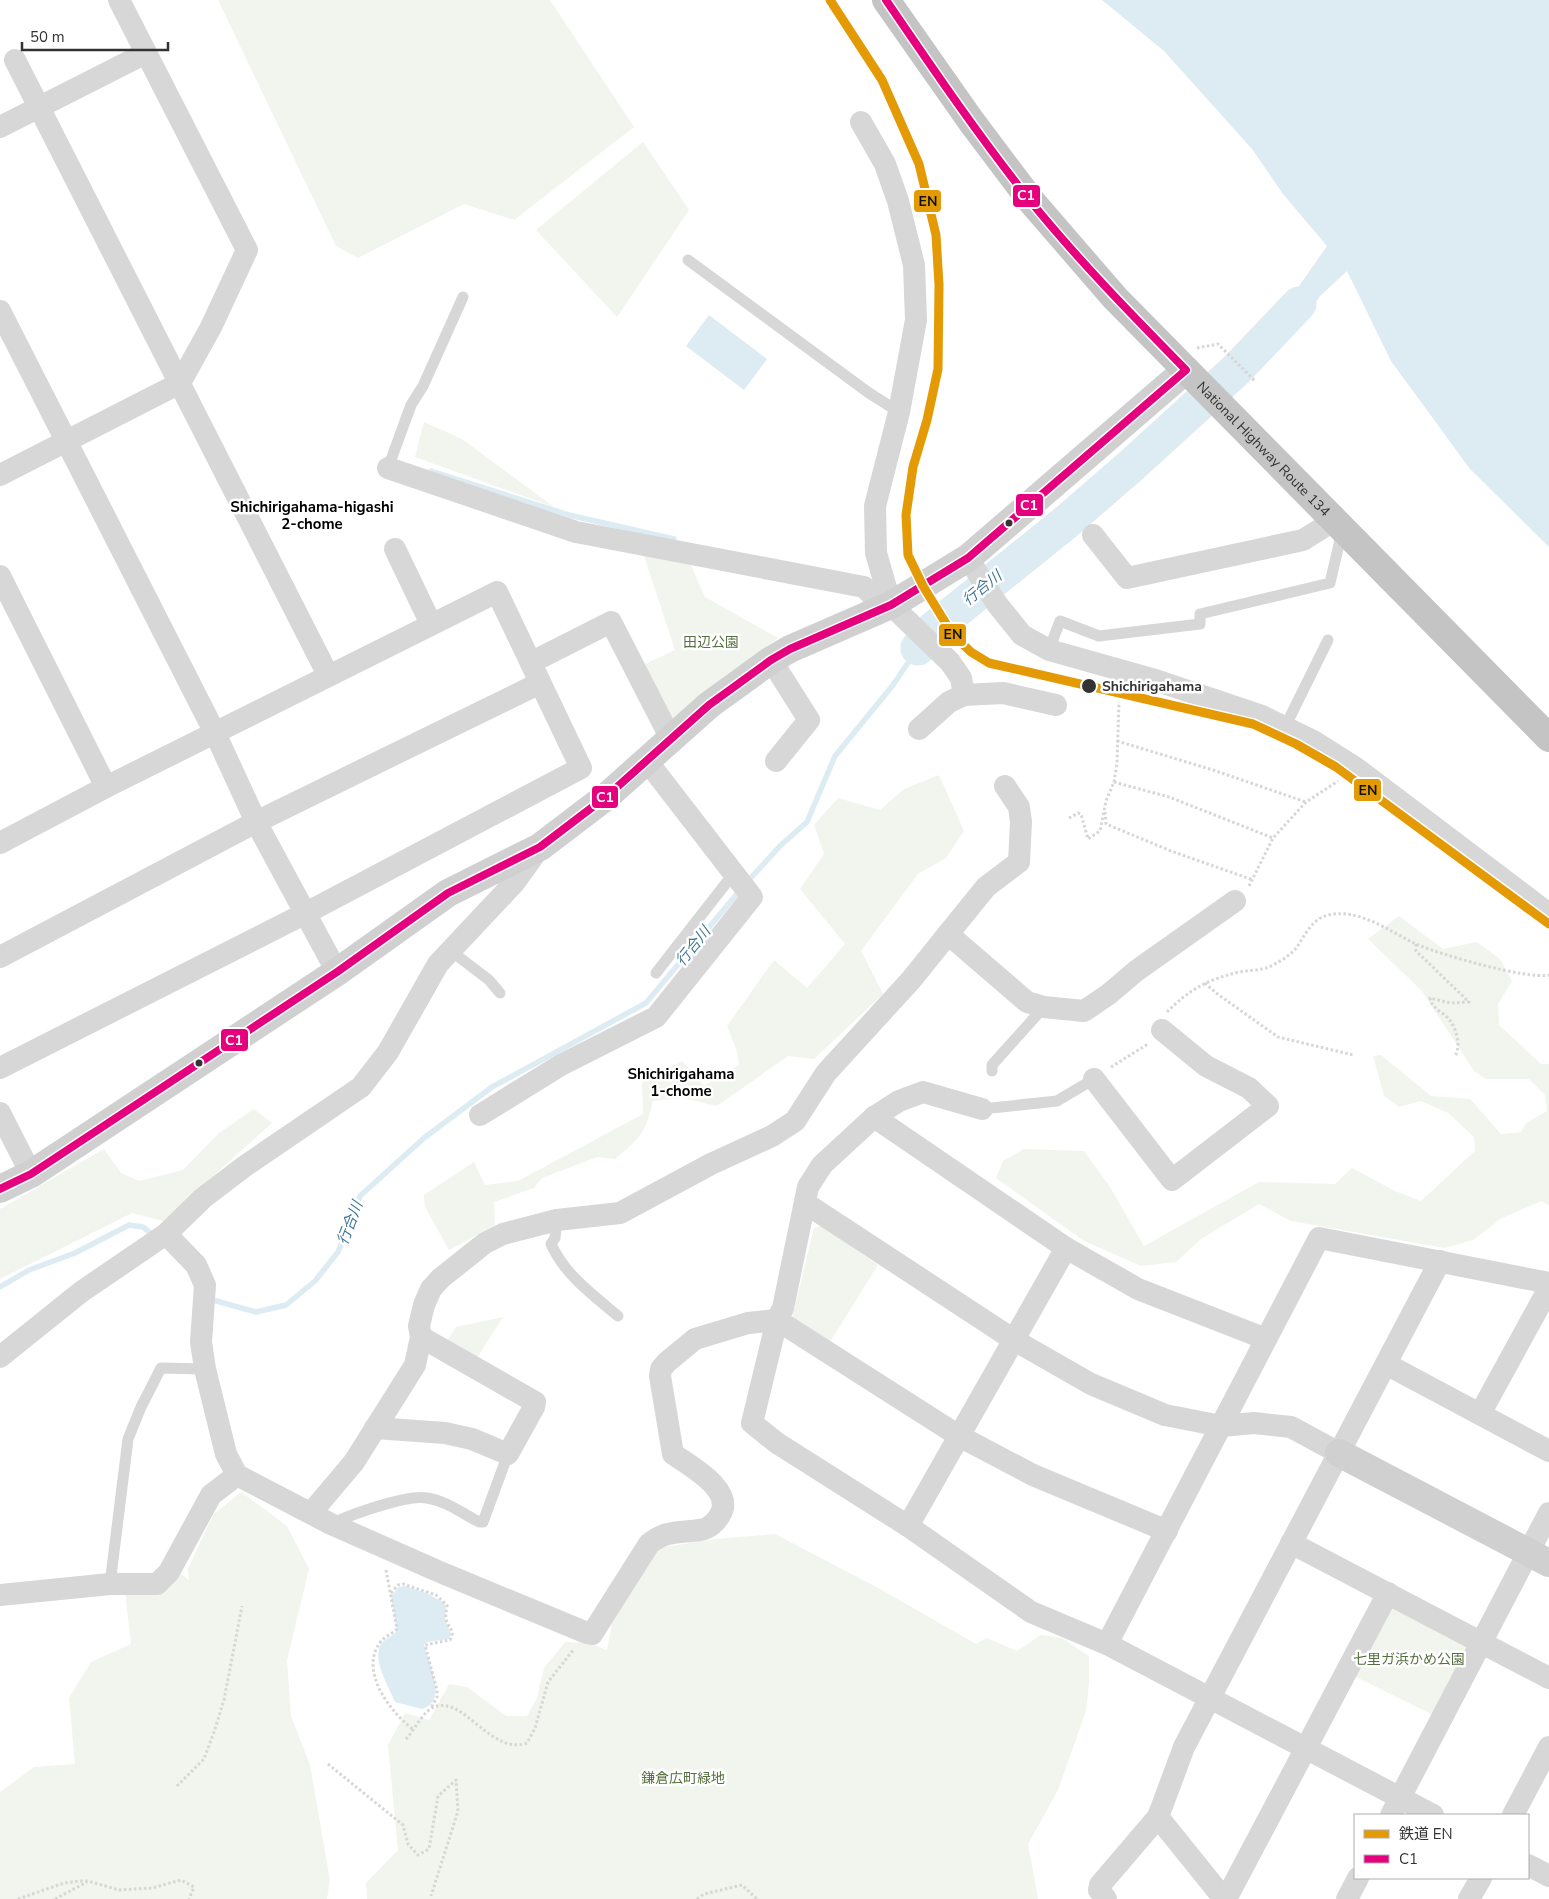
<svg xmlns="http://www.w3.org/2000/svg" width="1549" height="1899" font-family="'Nunito Sans','Noto Sans JP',sans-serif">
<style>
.green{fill:#f1f5ed}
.water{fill:#ddebf3}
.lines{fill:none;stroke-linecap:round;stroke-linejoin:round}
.stream{stroke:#ddebf3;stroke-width:5.5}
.river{stroke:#ddebf3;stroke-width:35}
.path{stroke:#d6d6d6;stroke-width:3;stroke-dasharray:2.5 2.5;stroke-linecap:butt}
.lane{stroke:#d7d7d7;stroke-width:11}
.street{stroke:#d7d7d7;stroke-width:22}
.secondary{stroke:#d0d0d0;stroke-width:28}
.highway{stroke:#c4c4c4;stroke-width:28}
.bus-1-casing{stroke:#fff;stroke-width:11}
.bus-1{stroke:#e5007d;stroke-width:8}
.rail-1-casing{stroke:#fff;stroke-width:12}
.rail-1{stroke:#e39a05;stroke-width:9}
.bus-dot{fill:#333;stroke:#fff;stroke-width:2}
.labels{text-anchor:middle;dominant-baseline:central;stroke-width:5;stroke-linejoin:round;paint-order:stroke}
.street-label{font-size:14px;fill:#333;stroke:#fff}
.park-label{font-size:14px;fill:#56703f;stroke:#fff}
.stop-label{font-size:14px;font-weight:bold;fill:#333;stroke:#fff;text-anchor:start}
.neighbourhood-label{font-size:15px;font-weight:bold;fill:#000;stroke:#fff}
.water-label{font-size:15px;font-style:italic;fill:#3f7597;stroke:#fff}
.line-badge{stroke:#fff;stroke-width:2}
.badge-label{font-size:14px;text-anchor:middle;font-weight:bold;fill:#fff}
.pale-badge-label{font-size:14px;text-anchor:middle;font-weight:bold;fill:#111}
</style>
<rect width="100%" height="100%" fill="#fff"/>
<g class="green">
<polygon points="218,0 550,0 634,127 514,220 464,204 358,258 336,246"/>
<polygon points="643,142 689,210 617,317 536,230"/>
<polygon points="424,422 462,439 554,507 415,457"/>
<polygon points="643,553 689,561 705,597 778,638 720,681 672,722 643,665 675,650"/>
<path d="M939 775 964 831 946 858 918 874 861 951 883 994 814 1059 788 1056 717 1106 683 1098 653 1101C646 1133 639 1139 615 1159L597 1157 542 1178 534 1188 494 1202 495 1225 449 1250 425 1207 424 1195 474 1162 485 1185 518 1181 643 1114 642 1082 682 1061 704 1086 739 1065 737 1051 727 1026 774 960 807 988 845 944 800 889 824 854 814 825 838 798 880 810 904 789Z"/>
<polygon points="1399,916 1443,949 1477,942 1500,959 1512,981 1498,1004 1499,1025 1541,1064 1549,1064 1549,1205 1541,1201 1502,1218 1473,1240 1445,1248 1291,1221 1259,1204 1201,1239 1176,1262 1141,1266 1084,1241 996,1178 1003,1161 1024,1149 1084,1151 1110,1187 1144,1246 1259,1182 1335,1184 1352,1168 1395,1191 1421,1201 1475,1151 1474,1137 1448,1113 1421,1101 1399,1107 1384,1096 1373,1056 1381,1055 1431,1096 1470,1099 1501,1134 1521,1132 1526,1123 1547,1111 1545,1095 1529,1079 1486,1079 1474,1071 1422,991 1368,939"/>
<polygon points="254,1109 272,1123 163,1221 132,1213 0,1279 0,1209 104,1149 121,1173 139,1181 183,1170 219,1133"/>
<polygon points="821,1226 878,1265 828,1345 792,1318 814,1228"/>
<polygon points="503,1317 477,1358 446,1342 456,1327"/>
<polygon points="241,1492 287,1526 309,1569 287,1660 291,1716 310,1765 330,1880 327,1899 0,1899 0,1792 34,1767 75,1764 69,1698 91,1662 131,1644 125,1592 178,1572 189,1580 188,1569 213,1515"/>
<polygon points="775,1534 880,1589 976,1644 987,1638 1017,1651 1041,1635 1062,1638 1089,1656 1089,1683 1086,1711 1058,1790 1028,1844 1038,1899 367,1899 366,1883 398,1850 388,1745 405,1713 429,1720 449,1684 467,1687 506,1716 527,1716 537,1698 544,1668 565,1642 588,1643 607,1650 612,1623 659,1548 715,1539"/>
<polygon points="1397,1607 1464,1642 1468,1652 1433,1715 1352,1675 1386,1609"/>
</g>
<g class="water">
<polygon points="1102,0 1549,0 1549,547 1470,469 1391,361 1347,271 1320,296 1307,315 1290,299 1327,246 1283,194 1252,149 1164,51"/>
<polygon points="709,315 767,359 744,390 686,346"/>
<path d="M405 1586 426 1593 443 1602 446 1606 445 1620 451 1634 449 1639 427 1642 424 1644C428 1662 449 1702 422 1709L395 1702C390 1688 370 1658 382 1643 386 1638 393 1636 397 1631L391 1596 399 1587Z"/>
</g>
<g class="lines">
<g class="stream">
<polyline points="431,471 569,515 674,539"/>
<polyline points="747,882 781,845 807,822 835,756 893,685 918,648"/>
<polyline points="0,1287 29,1270 75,1253 129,1225 143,1227 154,1236"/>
<polyline points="210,1296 213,1300 256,1312 286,1305 315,1281 338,1252 360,1196 424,1138 492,1087 646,1003 741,889"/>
</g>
<polyline class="river" points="918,648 932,630 1065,523 1132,465 1236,370 1299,304"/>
<g class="path">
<polyline points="1197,348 1218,344 1255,381"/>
<polyline points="1117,741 1213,770 1306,802"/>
<polyline points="1114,782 1169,797 1273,838"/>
<polyline points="1105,812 1106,824 1171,851 1253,880"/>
<polyline points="1069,818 1078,813 1081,814 1088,839 1100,831 1106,801 1114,782 1117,763 1119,702"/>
<polyline points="1249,886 1273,838 1306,802 1338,781"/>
<path d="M1416 944V951L1469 1002 1450 1003 1430 998C1431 1009 1446 1013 1451 1022 1457 1031 1461 1047 1455 1056"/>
<polyline points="1205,983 1216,993 1278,1037 1353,1055"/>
<path d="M1167 1012C1189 990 1205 981 1235 973 1246 970 1259 971 1269 967 1279 962 1290 956 1297 947 1305 935 1312 919 1328 915 1359 908 1389 931 1416 944 1438 954 1528 980 1549 975"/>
<polyline points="1111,1067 1148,1044"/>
<path d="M386 1570 397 1629C392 1634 383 1637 379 1644 360 1673 391 1713 414 1730"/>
<path d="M391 1593 398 1585 403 1584 436 1595 447 1605C447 1610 445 1614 446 1619 448 1628 456 1631 450 1640L425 1645 437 1690V1697L431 1708"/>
<path d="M406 1739C415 1730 422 1712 434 1707 464 1695 491 1756 527 1743L535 1728 548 1682 574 1649"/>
<polyline points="328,1764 403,1825 408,1844 418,1855 429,1849 438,1796 456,1780 458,1811 431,1896"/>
<polyline points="177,1786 204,1759 214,1732 224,1700 242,1606"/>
<polyline points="18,1899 64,1883 79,1881 88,1881 119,1890 152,1888 181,1880 194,1887 189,1899"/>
<polyline points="55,1899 87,1882"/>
<polyline points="697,1899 704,1894 742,1885 757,1899"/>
</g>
<g class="lane">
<polyline points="688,260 869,393 899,412"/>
<polyline points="388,468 411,405 423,386 463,297"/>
<polyline points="1049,650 1060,621 1099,636 1200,624 1200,614 1330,583 1340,540 1346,533"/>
<polyline points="1285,727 1328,640"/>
<polyline points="451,951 489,980 500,993"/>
<polyline points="656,973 734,873"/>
<polyline points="992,1071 992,1065 1044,1007"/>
<polyline points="982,1109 1057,1101 1094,1079"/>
<path d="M557 1220 555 1238 551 1244C565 1275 592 1294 618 1316"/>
<path d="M331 1524C350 1515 407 1494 427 1498 446 1501 462 1513 479 1522H483L508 1454"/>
<polyline points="110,1584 128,1439 141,1407 161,1368 205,1369"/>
</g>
<g class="street">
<polyline points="15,60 328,675"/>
<polyline points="861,122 885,164 898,201 914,265 916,320 899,412 875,506 876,553 891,605 950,662 961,678 964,695 1003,693 1056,705"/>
<polyline points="0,127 146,53"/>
<polyline points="0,311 215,733 256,822 337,972"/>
<polyline points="388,468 576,532 864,587 872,595 880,610"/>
<polyline points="0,475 180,383 211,327 247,250 119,0"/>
<polyline points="1093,535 1127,578 1303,540 1335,520"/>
<polyline points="395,549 431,624"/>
<polyline points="968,558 997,604 1022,635 1049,650 1152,679 1262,716 1315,742 1356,768 1549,914"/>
<polyline points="0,576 106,787"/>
<polyline points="771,660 809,720 776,761"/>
<polyline points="532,662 611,622 671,739"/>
<polyline points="919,729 949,702 964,695"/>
<polyline points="0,843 106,787 497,592 581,768 306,913 0,1068"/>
<polyline points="948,934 986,887 1019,862 1021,822 1019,807 1005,786"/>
<polyline points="0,957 256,822 540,683"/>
<polyline points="1094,1079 1172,1180 1268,1106 1249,1088 1206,1066 1162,1030"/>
<polyline points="0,1113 31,1174"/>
<polyline points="480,1115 561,1065 656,1017 752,897 647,761"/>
<polyline points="874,1117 899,1101 923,1092 982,1109"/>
<polyline points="805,1203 1014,1340 1091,1384 1165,1415 1221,1426 1254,1423 1291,1427 1339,1453"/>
<path d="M166 1234 196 1265 205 1285 201 1342 205 1369 226 1454 237 1475 331 1524 440 1572 587 1633 592 1634 649 1544C666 1530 679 1533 700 1530 709 1529 716 1522 720 1515 735 1490 690 1466 673 1454L660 1376 661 1369 667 1362 695 1339 748 1323 777 1320 959 1436 1033 1475 1167 1531"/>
<polyline points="1266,1339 1138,1289 1066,1248 874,1117 822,1165 808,1187 783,1308 777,1320 752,1423 777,1443 908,1526 1031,1612 1107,1644 1433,1815"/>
<polyline points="0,1357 81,1292 166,1234 203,1198 245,1166 361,1087 388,1052 438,964 514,883 540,847"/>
<polyline points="1386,1364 1549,1451"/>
<polyline points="1480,1414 1549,1288"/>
<polyline points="375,1428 445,1433 472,1439 508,1454 534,1407 535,1402 421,1337"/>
<polyline points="311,1513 354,1462 415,1365 421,1337 419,1326 424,1305 431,1289 441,1278 485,1243 503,1234 557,1220 620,1213 711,1164 772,1136 795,1121 826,1073 911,980 948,934 1027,1002 1044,1007 1084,1011 1109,994 1136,971 1235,901"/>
<polyline points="908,1526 1066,1248"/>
<polyline points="1291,1543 1549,1678"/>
<polyline points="0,1595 110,1584 157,1584 169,1572 211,1495 237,1475"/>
<polyline points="1107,1644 1319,1238 1549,1283"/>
<polyline points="1391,1815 1549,1513"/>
<polyline points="1513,1815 1549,1747"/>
<polyline points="1528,1865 1549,1876"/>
<polyline points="1106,1899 1099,1890 1100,1885 1158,1817"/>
<polyline points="1224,1899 1158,1817 1184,1747 1440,1261"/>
<polyline points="1226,1899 1388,1593"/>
<polyline points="1347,1899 1358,1878"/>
<polyline points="1469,1899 1481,1878"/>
</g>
<g class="secondary">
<polyline points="0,1189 31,1174 337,972 448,893 540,847 607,796 709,705 771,660 790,649 891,605 968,558 1186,370"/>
<polyline points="1339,1453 1549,1563"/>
</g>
<path class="highway" id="s1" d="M886 0 971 121 1032 202 1115 298 1549 738"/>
<defs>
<path id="bus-1" d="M0 1189 31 1174 337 972 448 893 540 847 607 796 709 705 771 660 790 649 891 605 968 558 1186 370C1133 316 1080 262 1032 203 980 138 933 69 886 0"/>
</defs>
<use href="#bus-1" class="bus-1-casing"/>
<use href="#bus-1" class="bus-1"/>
<defs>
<polyline id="rail-1" points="830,0 882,80 919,164 936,235 939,285 938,369 927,420 913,467 906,515 908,555 923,586 953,635 971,652 989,663 1253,724 1296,744 1336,767 1549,924"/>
</defs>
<use href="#rail-1" class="rail-1-casing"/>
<use href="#rail-1" class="rail-1"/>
</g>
<g class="bus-dot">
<circle cx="1009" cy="523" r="4.5"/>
<circle cx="1089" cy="686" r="8"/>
<circle cx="199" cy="1063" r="4.5"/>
</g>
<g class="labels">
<g class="street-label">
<text stroke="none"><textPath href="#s1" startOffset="588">National Highway Route 134</textPath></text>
</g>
<g class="park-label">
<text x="711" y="642">田辺公園</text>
<text x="1409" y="1659">七里ガ浜かめ公園</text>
<text x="683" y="1778">鎌倉広町緑地</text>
</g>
<g class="stop-label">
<text x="1102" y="686">Shichirigahama</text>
</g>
<g class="neighbourhood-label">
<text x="312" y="507">Shichirigahama-higashi<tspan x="312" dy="17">2-chome</tspan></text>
<text x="681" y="1074">Shichirigahama<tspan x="681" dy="17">1-chome</tspan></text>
</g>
<g class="water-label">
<text transform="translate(982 588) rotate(-39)">行合川</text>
<text transform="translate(693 946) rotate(-51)">行合川</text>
<text transform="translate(350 1223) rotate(-69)">行合川</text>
</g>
</g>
<g class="line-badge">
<rect x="1012" y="184" width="29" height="24" rx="5" fill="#e5007d"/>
<rect x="913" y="189" width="29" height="24" rx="5" fill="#e39a05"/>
<rect x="1015" y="493" width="29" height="24" rx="5" fill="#e5007d"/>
<rect x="938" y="623" width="29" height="24" rx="5" fill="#e39a05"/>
<rect x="1353" y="778" width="29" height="24" rx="5" fill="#e39a05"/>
<rect x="591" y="785" width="28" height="24" rx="5" fill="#e5007d"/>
<rect x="220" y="1028" width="29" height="24" rx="5" fill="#e5007d"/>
</g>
<g class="badge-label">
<text x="1026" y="200">C1</text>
<text x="1029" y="510">C1</text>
<text x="605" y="802">C1</text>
<text x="234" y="1045">C1</text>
</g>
<g class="pale-badge-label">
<text x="928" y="206">EN</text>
<text x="953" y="639">EN</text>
<text x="1368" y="795">EN</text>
</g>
<rect x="1354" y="1814" width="175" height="65" fill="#ffffff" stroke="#adadad"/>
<rect x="1364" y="1830" width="25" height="8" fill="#e39a05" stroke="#adadad"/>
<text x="1399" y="1839" font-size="15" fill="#333333">鉄道 EN</text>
<rect x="1364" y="1855" width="25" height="8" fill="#e5007d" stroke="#adadad"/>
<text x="1399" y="1864" font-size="15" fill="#333333">C1</text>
<path d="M22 42v8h146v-8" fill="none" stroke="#333333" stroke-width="2.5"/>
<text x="30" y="42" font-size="15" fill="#333333" stroke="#ffffff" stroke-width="4" paint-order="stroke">50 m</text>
</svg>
